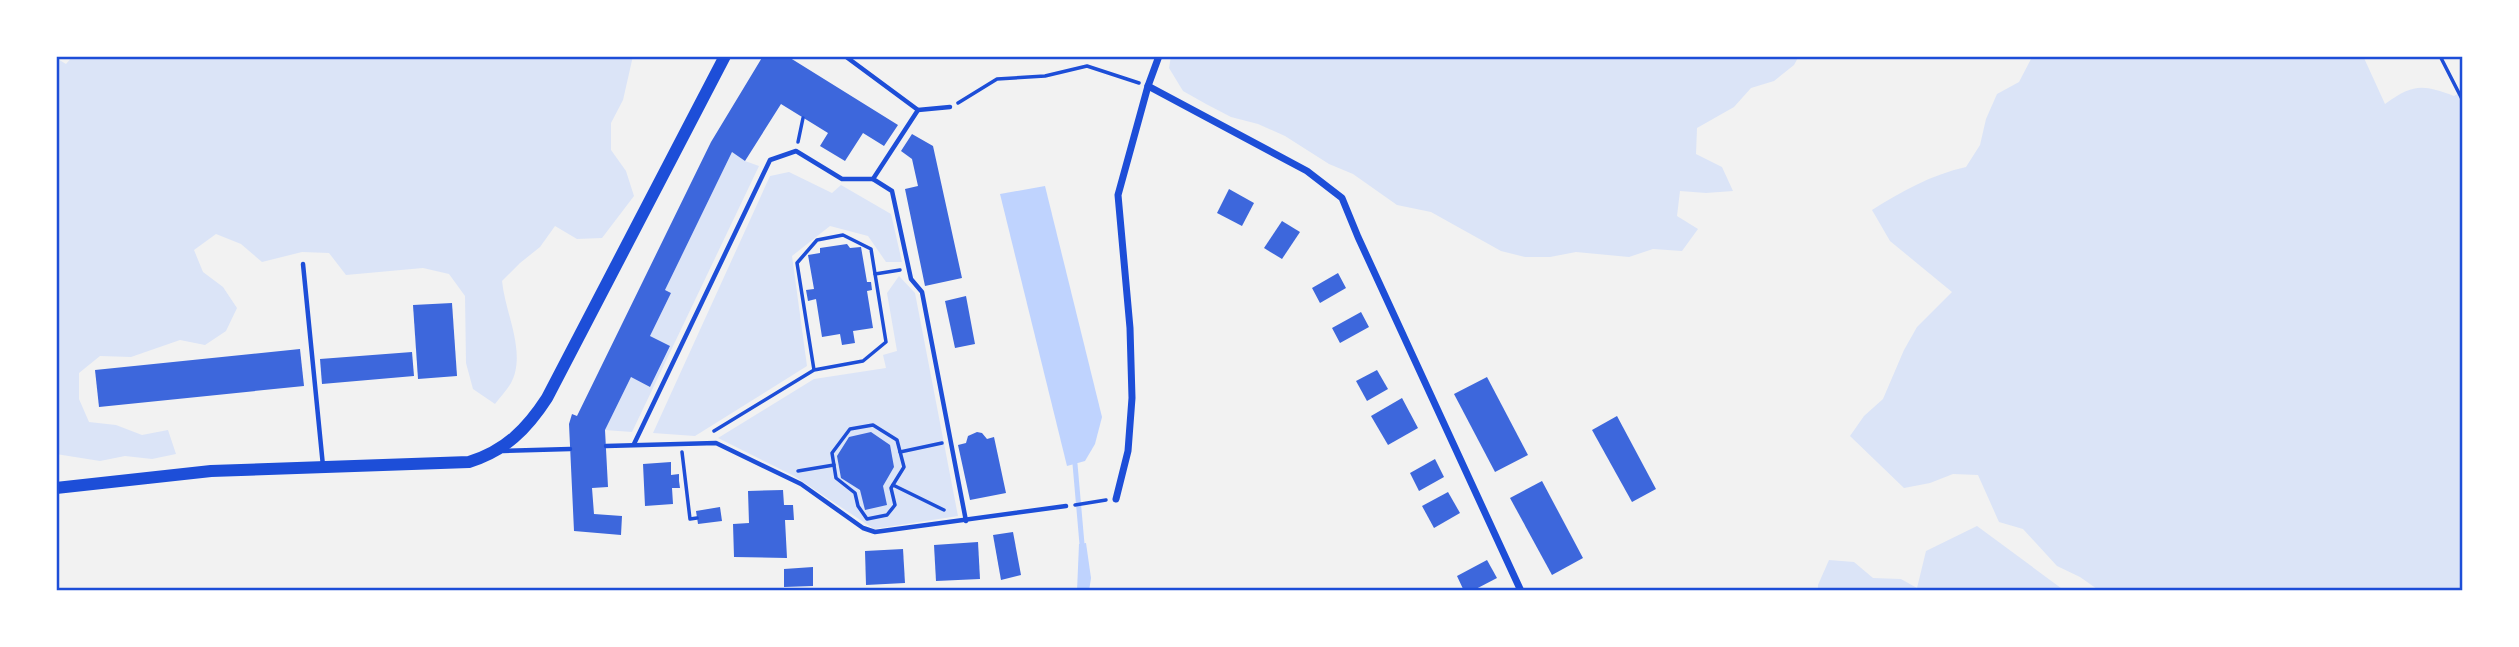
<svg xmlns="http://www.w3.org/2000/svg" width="2519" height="647" font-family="'IBM Plex Sans',sans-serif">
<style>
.green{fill:#dbe4f7}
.water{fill:#bfd3fe}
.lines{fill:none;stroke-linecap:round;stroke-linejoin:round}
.stream{stroke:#bfd3fe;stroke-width:5}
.building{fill:#3d67dc}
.path{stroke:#1d4ed8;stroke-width:3.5}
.service{stroke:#1d4ed8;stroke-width:4.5}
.minor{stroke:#1d4ed8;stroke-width:7}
.tertiary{stroke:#1d4ed8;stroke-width:12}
.neatline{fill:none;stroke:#1d4ed8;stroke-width:2.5}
</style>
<rect width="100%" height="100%" fill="#f2f2f2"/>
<g class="green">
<path d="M73 56H633L623 100 611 123V150L626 171 634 196 602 238 577 239 555 226 540 247 520 263 502 281C505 313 527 353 511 383 507 390 500 397 495 404L473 389 466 363 465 296 449 274 423 268 346 275 329 253 302 252 262 262 241 244 216 234 194 250 203 272 223 287 237 308 226 331 205 345 180 340 131 357 100 356 79 373V399L89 422 116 425 142 435 168 430 176 454 152 459 125 456 100 461 56 454V58L66 64Z"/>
<polygon points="1171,56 1799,56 1794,65 1774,81 1751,88 1734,107 1697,128 1696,154 1722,167 1733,191 1706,193 1680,191 1677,216 1698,229 1682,251 1653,249 1629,257 1576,252 1550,257 1525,257 1501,251 1431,212 1397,205 1353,174 1329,164 1285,136 1258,124 1231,117 1206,104 1183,91 1169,68"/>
<path d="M2030 56H2361L2364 58 2385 104C2413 84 2422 84 2454 96L2463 91V591H2100L2080 577 2057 566 2023 529 1999 522 1978 475 1953 474 1930 483 1904 488 1850 436 1864 416 1883 399 1904 350 1917 327 1952 292 1890 241 1872 210C1902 191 1931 175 1966 167L1980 145 1986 119 1997 94 2019 82 2031 59Z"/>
<polygon points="732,152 745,161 759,166 632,432 605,430 631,377 650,387 670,347 650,336 671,293 665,290"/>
<polygon points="789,172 832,193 841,185 891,214 902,262 886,262 868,236 830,226 792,256 807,366 695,436 653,433 770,176"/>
<polygon points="899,276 915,293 958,516 874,529 794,476 718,438 814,379 886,368 883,355 897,351 887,293"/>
<polygon points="1977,526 2065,591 1818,591 1818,585 1829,560 1854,562 1873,578 1901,579 1917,588 1926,551"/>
</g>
<g class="water">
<polygon points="1045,186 1102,417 1095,444 1085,461 1067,466 1000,194"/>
<polygon points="1086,543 1091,578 1089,591 1077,591 1079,544"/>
</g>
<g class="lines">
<polyline class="stream" points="1075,464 1082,544"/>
</g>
<g class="building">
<polygon points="763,56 787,56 898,125 884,146 863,133 845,161 820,146 828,133 781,104 745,161 732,152 665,290 671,293 650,336 670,346 650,387 631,377 605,430 608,487 592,488 594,514 622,516 621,535 574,531 569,424 572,414 577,416 711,142"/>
<polygon points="912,134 933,146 962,278 925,286 905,189 918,186 912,159 901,151"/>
<polygon points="1229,189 1254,203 1242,226 1217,213"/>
<polygon points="1282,221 1300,232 1282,259 1264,248"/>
<polygon points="847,244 850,248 861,247 867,282 871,282 872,290 867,291 873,328 853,331 855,343 842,345 840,334 822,337 816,299 808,301 806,290 814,289 808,255 820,253 820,248"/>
<polygon points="1338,273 1346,288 1320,303 1312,288"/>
<polygon points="966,296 975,344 955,348 945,301"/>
<polygon points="452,303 457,376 418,379 413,305"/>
<polygon points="1361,312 1369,327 1340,343 1332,328"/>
<polygon points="300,349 304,386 99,407 95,370"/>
<polygon points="412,352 414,376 322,384 320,359"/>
<polygon points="1377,370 1388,389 1367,401 1356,381"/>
<polygon points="1487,377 1528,455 1495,472 1454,394"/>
<polygon points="1402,398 1418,428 1388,445 1371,416"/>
<polygon points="1617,416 1656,489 1632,502 1592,430"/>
<polygon points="871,432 890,445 894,467 883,486 887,505 865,510 860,490 841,478 837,456 849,437"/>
<polygon points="977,432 982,433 987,439 994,437 1006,493 970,500 958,445 966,443 968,436"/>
<polygon points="1435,459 1444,477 1419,491 1410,473"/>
<polygon points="671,462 671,475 679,474 679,481 680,488 672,488 673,504 645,506 643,464"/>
<polygon points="1542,481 1583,558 1552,575 1510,498"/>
<polygon points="783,490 784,505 793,505 794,520 785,520 787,558 734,557 733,524 749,523 748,491"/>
<polygon points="1448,492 1460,513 1434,528 1422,506"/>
<polygon points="720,507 722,521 698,524 696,511"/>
<polygon points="1013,532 1021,575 1001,580 993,535"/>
<polygon points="978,542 980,579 936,581 934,545"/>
<polygon points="903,549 905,583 866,585 865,551"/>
<polygon points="1487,560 1497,578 1472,591 1464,591 1457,576"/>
<polygon points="813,567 813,586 784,587 784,569"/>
</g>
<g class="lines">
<g class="path">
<polyline points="2440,56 2463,101"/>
<polyline points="958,103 997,79 1045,76 1087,66 1139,83"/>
<polyline points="798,142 803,118"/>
<polyline points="875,274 900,270"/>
<polygon points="873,425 897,440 904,467 891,488 895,505 887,515 867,519 858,506 855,493 836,478 832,453 850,429"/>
<polyline points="714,431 814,370 863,361 886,342 871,249 843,235 817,240 797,263 814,370"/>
<polyline points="682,452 690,519 697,518"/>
<polyline points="900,452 942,443"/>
<polyline points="798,471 834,465"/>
<polyline points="893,485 944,510"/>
<polyline points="1075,505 1106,500"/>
</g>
<g class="service">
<polyline points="845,56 918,110 950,107"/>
<polyline points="918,110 873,179 892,191 911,279 922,292 966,521"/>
<polyline points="303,264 323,466"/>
<polyline points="634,444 770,160 796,151 842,179 873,179"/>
<polyline points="606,446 716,443 801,484 863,528 875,532 1066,506"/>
<polyline points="503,451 570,449"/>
</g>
<g class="minor">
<polyline points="1148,86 1307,171 1342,198 1358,237 1521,591"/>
<polyline points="1116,499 1128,451 1132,398 1130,328 1118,195 1148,86 1159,56"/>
</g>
<path class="tertiary" d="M56 488 211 471 469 462C505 451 527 429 547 398L725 56"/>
</g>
<rect width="2519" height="647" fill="none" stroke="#ffffff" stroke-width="116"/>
<rect x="58" y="58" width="2403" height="531" class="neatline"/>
</svg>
